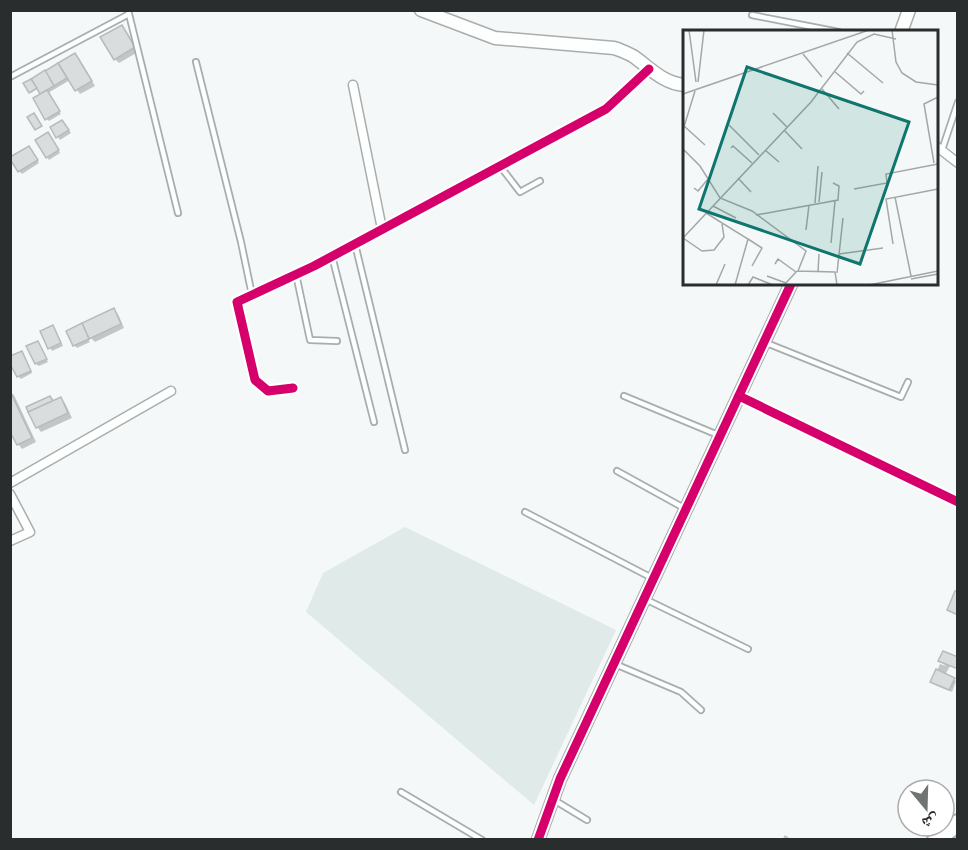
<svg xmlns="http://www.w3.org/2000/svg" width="968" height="850" font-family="'Fira Sans','Noto Naskh Arabic',sans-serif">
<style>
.built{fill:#dfeae9}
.shadow{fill:#0003}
.building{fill:#dadddd;stroke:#b8bbba;stroke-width:1.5}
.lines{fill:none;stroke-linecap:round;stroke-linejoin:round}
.lane-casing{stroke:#aaadad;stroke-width:8}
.street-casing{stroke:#aaadad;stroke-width:11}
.secondary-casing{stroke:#aaadad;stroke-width:15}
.highway-casing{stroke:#aaadad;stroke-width:20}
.lane{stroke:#fdfefe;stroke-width:4.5}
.street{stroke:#fdfefe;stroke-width:8}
.secondary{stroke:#fdfefe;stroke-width:12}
.highway{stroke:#fdfefe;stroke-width:16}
.cycleway-casing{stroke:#fff;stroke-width:13}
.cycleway{stroke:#d6006c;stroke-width:9}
.inset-road{fill:none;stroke:#a3a7a7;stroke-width:1.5}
.view{fill:#0f766e;fill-opacity:0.15;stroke:#0f766e;stroke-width:3}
.inset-edge{fill:none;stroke:#2a2d2d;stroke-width:3}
</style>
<rect width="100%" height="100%" fill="#f4f8f8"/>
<polygon class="built" points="405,527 616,630 534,805 306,612 323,573"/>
<g class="shadow">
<polygon points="121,27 126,31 138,52 119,63 115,59"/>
<polygon points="75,55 79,59 95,86 80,94 70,80 48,93 61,114 49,121 47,119 42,95 38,88 31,93 25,84"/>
<polygon points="62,121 71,133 60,140 52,128"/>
<polygon points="51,137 60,153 49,160 47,157"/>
<polygon points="29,147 39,163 22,174 19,171"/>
<polygon points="113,310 118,314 124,328 95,342 85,332 83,334 90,342 77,348 74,345 68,332"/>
<polygon points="53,327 63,346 52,351 42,332"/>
<polygon points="38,343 48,362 39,366 36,364"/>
<polygon points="24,355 32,373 21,379 18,376"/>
<polygon points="10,392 14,395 36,442 22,449 18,444 10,428"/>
<polygon points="50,398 54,402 61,399 65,403 72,418 41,432 37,427"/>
<polygon points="958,659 958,669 950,666 945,675 956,681 952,692 935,685 932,682 940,664 946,666 940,660"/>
<polygon points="785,835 792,840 782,840"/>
</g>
<g class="building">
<polygon points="122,25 135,47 114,60 100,37"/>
<polygon points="75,53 92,81 75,91 58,63"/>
<polygon points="58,63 67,78 54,86 45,71"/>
<polygon points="45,70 54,86 40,94 31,79"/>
<polygon points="31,79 37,88 29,93 23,83"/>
<polygon points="47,90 60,111 45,120 33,98"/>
<polygon points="34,113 42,126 35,130 27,117"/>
<polygon points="62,120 69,130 56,138 50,127"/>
<polygon points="48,132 59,150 46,158 35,140"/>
<polygon points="29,146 38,160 18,172 10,159 10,157"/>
<polygon points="114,308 121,324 89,339 82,323"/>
<polygon points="82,323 89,339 73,346 66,331"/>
<polygon points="53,325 61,343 48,349 40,331"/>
<polygon points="38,341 47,359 35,364 26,346"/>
<polygon points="22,351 31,371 17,377 10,364 10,356"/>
<polygon points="10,391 32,438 17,445 10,432"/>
<polygon points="50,396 53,401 28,412 26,407"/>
<polygon points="61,397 68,413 36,428 28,412"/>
<polygon points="955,591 958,592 958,615 947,610"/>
<polygon points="943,651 958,657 958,669 938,661"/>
<polygon points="936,669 955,678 949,690 930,682"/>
</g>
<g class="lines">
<defs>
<g id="lane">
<polyline points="128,10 178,213"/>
<polyline points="752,15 839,32"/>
<polyline points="196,62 241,242 252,295"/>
<polyline points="10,77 129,14"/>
<polyline points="942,150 958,102"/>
<polyline points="500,166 520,192 540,181"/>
<polyline points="355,244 405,450"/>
<polyline points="332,256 374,422"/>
<polyline points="296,274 310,340 337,341"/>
<polyline points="764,342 901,397 908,382"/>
<polyline points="624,396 718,435"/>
<polyline points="617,471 684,508"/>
<polyline points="525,512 652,578"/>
<polyline points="645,599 748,649"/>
<polyline points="615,664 681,692 701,710"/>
<polyline points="401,792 482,840"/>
<polyline points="554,800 587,820"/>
</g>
<g id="street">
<polyline points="353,85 382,229"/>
<polyline points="936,146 958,163"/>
<polyline points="293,388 268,391 255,380 237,302 314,266 606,109 649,69"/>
<polyline points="739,396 958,502"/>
<polyline points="10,483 171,391"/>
<polyline points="10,494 30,532 10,541"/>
</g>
<g id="secondary">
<path d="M421 10 495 38 614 48C621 50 627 53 633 56 650 68 663 83 684 85"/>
<polyline points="901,32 909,10"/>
<polyline points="538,840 560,779 791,284"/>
</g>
<polyline id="highway" points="936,840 958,823"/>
</defs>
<use href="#lane" class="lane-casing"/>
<use href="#street" class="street-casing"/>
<use href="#secondary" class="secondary-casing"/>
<use href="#highway" class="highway-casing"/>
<use href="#lane" class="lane"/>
<use href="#street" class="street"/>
<use href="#secondary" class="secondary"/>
<use href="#highway" class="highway"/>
<defs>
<g id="cycleway">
<polyline points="293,388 268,391 255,380 237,302 314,266 606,109 649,69"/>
<polyline points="739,396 958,502"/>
<polyline points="538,840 560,779 791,284"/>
</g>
</defs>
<use href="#cycleway" class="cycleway-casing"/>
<use href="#cycleway" class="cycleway"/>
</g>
<g transform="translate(683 30)">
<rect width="255" height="255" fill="#f4f8f8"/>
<path class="inset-road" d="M6 0 13 52M209 0 213 32 219 43 233 52 255 55M164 23 200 53M120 24 139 47M151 41 178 64 181 61M15 52 21 0M139 59 156 79M0 64 186 0M90 83 104 97M46 95 76 125M1 96 22 115M0 100 12 61M101 100 119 119M48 118 50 116 69 133M0 119 17 136 37 168 69 181 123 221 115 241 152 242 154 255M82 120 96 132M251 133 241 74 255 67M55 148 68 162M11 158 15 161 25 149M171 159 204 153 203 144 255 134M212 167 228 246M136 172 139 142M132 173 135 136M30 176 53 188M23 183 65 209 52 255M73 185 155 170 156 156 150 153M123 200 126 175M0 208 128 72 174 12 191 4 213 9M0 208 19 221 31 220 41 207 39 194M65 209 79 218 69 236M148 213 152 171M210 214 203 169 255 159M156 224 200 218M92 234 95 229 113 242M135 242 136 224M154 243 160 188M84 246 103 253M228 249 255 244M33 255 42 234M65 255 70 247 90 255M101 255 114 241M186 255 255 241"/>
<path class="view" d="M64 37 226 92 177 234 16 179Z"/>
<rect width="255" height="255" class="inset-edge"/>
</g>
<rect width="968" height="850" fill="none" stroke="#2a2d2d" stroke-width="24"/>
<g transform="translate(926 808) rotate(161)"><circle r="28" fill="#ffffff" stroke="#aaabab" stroke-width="1.5"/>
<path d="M0-4.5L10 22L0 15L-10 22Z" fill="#717474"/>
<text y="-9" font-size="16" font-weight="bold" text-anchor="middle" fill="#2a2d2d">ش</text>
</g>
</svg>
